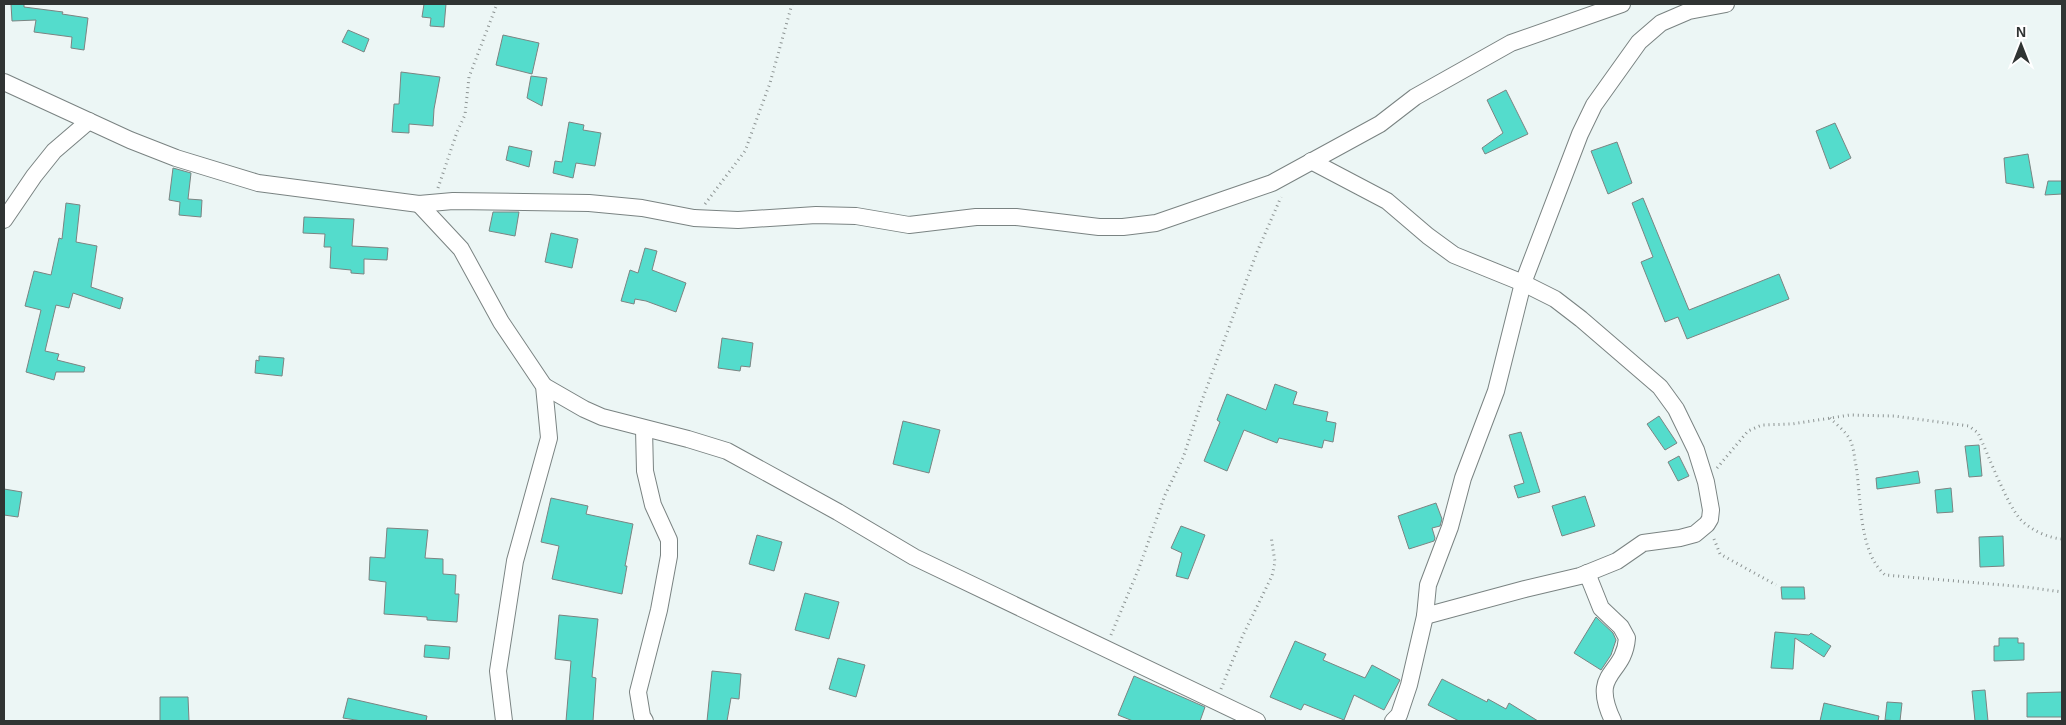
<svg xmlns="http://www.w3.org/2000/svg" width="2066" height="725" font-family="Arial,sans-serif">
<style>
.building{fill:#54dccc;stroke:#7b8482}
.lines{fill:none;stroke-linecap:round;stroke-linejoin:round}
.street-casing{stroke:#7a8382;stroke-width:18}
.path{stroke:#8d9493;stroke-width:3;stroke-dasharray:1 4;stroke-linecap:butt}
.street{stroke:#fff;stroke-width:16}
</style>
<rect width="100%" height="100%" fill="#ecf6f5"/>
<g class="building">
<polygon points="11,4 24,4 24,7 63,12 62,14 88,18 84,50 71,48 72,37 34,32 36,20 12,21"/>
<polygon points="424,4 446,4 444,27 430,26 431,18 422,17"/>
<polygon points="348,30 369,39 364,52 342,42"/>
<polygon points="503,35 539,43 532,74 496,65"/>
<polygon points="401,72 440,77 434,109 433,126 409,124 409,133 392,132 394,104 399,104"/>
<polygon points="531,76 547,78 542,106 527,98"/>
<polygon points="1506,90 1528,134 1485,154 1482,148 1503,133 1487,100"/>
<polygon points="569,122 584,125 583,130 601,133 595,166 576,163 573,178 553,173 555,161 562,162"/>
<polygon points="1835,123 1851,158 1830,169 1816,131"/>
<polygon points="1617,142 1632,183 1608,194 1591,151"/>
<polygon points="509,146 532,151 529,167 506,160"/>
<polygon points="2028,154 2034,188 2006,183 2004,158"/>
<polygon points="173,168 191,173 188,199 202,200 201,217 179,215 180,202 169,200"/>
<polygon points="2048,181 2062,181 2062,194 2045,195"/>
<polygon points="1643,198 1689,310 1779,274 1789,299 1687,339 1678,317 1665,322 1641,262 1653,257 1632,203"/>
<polygon points="66,203 80,205 76,242 97,246 91,287 123,298 120,309 73,293 69,308 56,305 45,351 59,354 57,360 85,367 84,372 56,372 54,380 26,372 41,310 25,306 34,271 51,275 59,238 62,239"/>
<polygon points="493,212 519,212 515,236 489,231"/>
<polygon points="304,217 354,219 352,246 388,248 387,260 364,259 364,274 351,273 351,270 330,268 331,247 324,247 325,234 303,233"/>
<polygon points="551,233 578,239 572,268 545,262"/>
<polygon points="645,248 657,251 652,270 686,283 676,312 646,301 635,299 634,304 621,301 630,270 638,273"/>
<polygon points="722,338 753,343 750,367 741,366 740,371 718,368"/>
<polygon points="259,356 284,358 282,376 255,373 256,360 259,361"/>
<polygon points="1275,384 1297,392 1293,404 1328,412 1326,421 1336,423 1333,442 1324,440 1322,448 1279,438 1277,443 1244,430 1227,471 1204,461 1220,422 1217,420 1227,394 1266,410"/>
<polygon points="1659,416 1677,443 1665,450 1647,424"/>
<polygon points="903,421 940,430 929,473 893,464"/>
<polygon points="1521,432 1540,492 1518,498 1514,486 1524,483 1509,435"/>
<polygon points="1979,445 1982,476 1969,477 1965,446"/>
<polygon points="1679,456 1689,476 1678,481 1668,462"/>
<polygon points="1918,471 1920,483 1877,489 1876,478"/>
<polygon points="1951,488 1953,512 1937,513 1935,490"/>
<polygon points="4,489 22,492 18,517 4,515"/>
<polygon points="1585,496 1595,526 1562,536 1552,506"/>
<polygon points="551,498 588,506 586,514 633,524 625,566 627,566 622,594 552,579 559,546 541,542"/>
<polygon points="1436,503 1442,519 1440,526 1432,528 1435,538 1434,541 1409,549 1398,516"/>
<polygon points="1181,526 1205,535 1188,579 1176,576 1182,553 1171,548"/>
<polygon points="387,528 428,530 425,558 443,559 443,574 456,575 455,594 459,594 457,622 427,620 427,617 384,614 386,582 369,580 370,557 385,558"/>
<polygon points="757,535 782,542 774,571 749,564"/>
<polygon points="2003,536 2004,566 1980,567 1979,537"/>
<polygon points="1781,587 1804,587 1805,599 1782,599"/>
<polygon points="805,593 839,602 829,639 795,630"/>
<polygon points="559,615 598,619 592,677 596,678 593,721 566,721 571,661 555,659"/>
<polygon points="1596,617 1613,633 1616,640 1611,655 1601,670 1574,653"/>
<polygon points="1775,632 1809,635 1811,633 1831,646 1824,657 1795,638 1793,669 1771,668"/>
<polygon points="1999,638 2018,638 2018,643 2024,643 2024,660 1994,661 1994,646 1999,646"/>
<polygon points="1295,641 1326,654 1323,660 1365,678 1372,665 1400,680 1384,710 1354,695 1344,720 1304,704 1301,710 1270,697"/>
<polygon points="425,645 450,647 449,659 424,657"/>
<polygon points="838,658 865,665 856,697 829,689"/>
<polygon points="712,671 741,674 739,699 731,698 727,721 707,721"/>
<polygon points="1134,676 1205,707 1200,721 1133,721 1118,715"/>
<polygon points="1442,679 1487,702 1488,699 1506,709 1509,703 1538,721 1459,721 1428,705"/>
<polygon points="1985,690 1988,721 1975,721 1972,691"/>
<polygon points="2062,692 2062,717 2027,717 2027,693"/>
<polygon points="160,697 188,697 189,721 160,721"/>
<polygon points="348,698 427,716 426,721 362,721 343,718"/>
<polygon points="1887,702 1902,703 1900,721 1885,720"/>
<polygon points="1824,703 1879,716 1878,721 1820,721"/>
</g>
<g class="lines">
<defs>
<g id="street">
<polyline points="4,82 130,140 176,158 258,183 419,204 453,201 589,203 642,208 694,218 738,220 816,215 856,216 909,225 976,217 1016,217 1099,227 1123,227 1156,223 1272,183 1380,124 1415,97 1511,43 1622,4"/>
<polyline points="1311,161 1387,201 1428,236 1454,255 1523,283 1555,299 1581,319 1660,387 1676,409 1696,450 1706,482 1711,510 1710,519 1707,524 1695,534 1680,538 1643,543 1617,561 1580,576 1525,589 1425,616"/>
<polyline points="419,204 461,249 501,322 544,386 549,438 515,561 498,671 504,721"/>
<polyline points="4,220 34,176 54,151 89,121"/>
<polyline points="544,386 584,409 602,417 688,439 727,451 838,512 914,557 1257,721"/>
<polyline points="644,429 645,471 653,505 669,540 669,556 659,610 638,692 642,716 645,721"/>
<path d="M1587 573 1601 608 1621 627 1627 638C1624 677 1589 670 1613 721"/>
<polyline points="1393,721 1399,715 1409,685 1425,616 1428,585 1450,527 1463,478 1496,391 1523,283 1580,134 1594,105 1639,42 1661,23 1689,11 1726,4"/>
</g>
</defs>
<use href="#street" class="street-casing"/>
<g class="path">
<polyline points="438,188 457,132 465,115 469,77 497,4"/>
<polyline points="705,204 745,151 770,83 792,4"/>
<path d="M1830 418C1836 424 1845 431 1849 438 1853 445 1854 453 1855 460 1862 495 1857 550 1885 575L2026 587 2062 592"/>
<path d="M1717 468 1748 431 1762 425 1792 424 1850 415 1894 416 1969 426 1978 433C1988 454 2007 505 2021 520 2031 530 2048 538 2062 539"/>
<polyline points="1714,539 1720,554 1776,585"/>
<polyline points="1111,635 1139,568 1165,495 1183,458 1201,403 1257,252 1281,197"/>
<polyline points="1221,689 1243,635 1272,576 1275,562 1271,536"/>
</g>
<use href="#street" class="street"/>
</g>
<rect width="2066" height="725" fill="none" stroke="#303433" stroke-width="10"/>
<g transform="translate(2021 45)" stroke="#ffffff" stroke-width="4" paint-order="stroke">
<path d="M0-4L9 19L0 12L-9 19Z" fill="#303433"/>
<text y="-8" font-size="14" font-weight="bold" text-anchor="middle" fill="#303433">N</text>
</g>
</svg>
